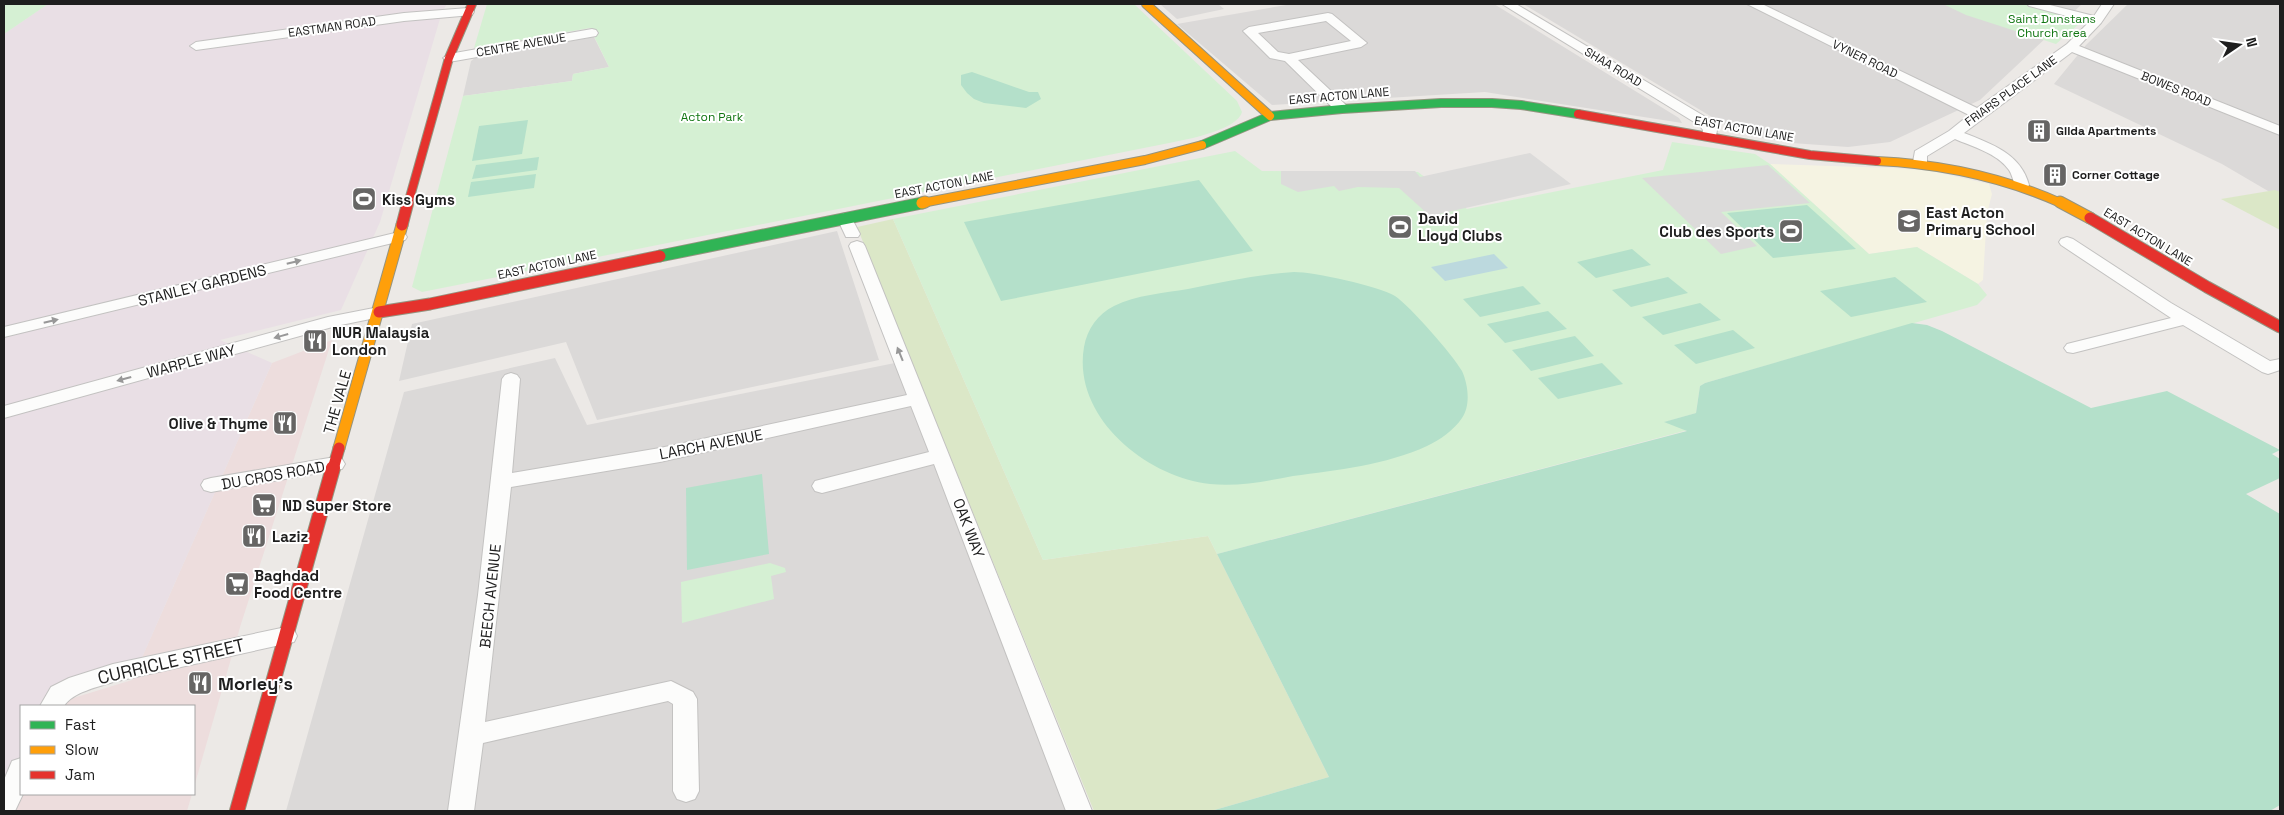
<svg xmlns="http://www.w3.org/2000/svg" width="2284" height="815" font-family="'Space Grotesk',sans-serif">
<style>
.residential{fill:#dbd9d8}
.commercial{fill:#eddddd}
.industrial{fill:#e9dfe5}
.education{fill:#f5f3e2}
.grass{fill:#dbe7c7}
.park{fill:#d5f0d3}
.pitch{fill:#b4e0ca}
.parking{fill:#dcdbda}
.water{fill:#bcd9de}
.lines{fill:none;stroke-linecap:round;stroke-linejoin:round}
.street-casing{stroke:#c3c2c1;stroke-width:2}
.fast-far1-casing{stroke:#959480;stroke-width:10}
.fast-casing{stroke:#959480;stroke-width:13}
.slow-far1-casing{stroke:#959480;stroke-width:10}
.slow-casing{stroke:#959480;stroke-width:13}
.jam-far2-casing{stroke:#959480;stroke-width:10}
.jam-far1-casing{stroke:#959480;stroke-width:13}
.jam-casing{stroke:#959480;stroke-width:16}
.street{fill:#fcfcfb;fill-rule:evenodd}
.fast-far1{stroke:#30b455;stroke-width:8}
.fast{stroke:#30b455;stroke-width:11}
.slow-far1{stroke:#ff9f0a;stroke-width:8}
.slow{stroke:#ff9f0a;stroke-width:11}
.jam-far2{stroke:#e5322d;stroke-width:8}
.jam-far1{stroke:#e5322d;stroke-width:11}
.jam{stroke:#e5322d;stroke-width:14}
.oneway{fill:#989898}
.labels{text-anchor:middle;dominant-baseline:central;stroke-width:4;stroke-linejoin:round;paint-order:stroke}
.far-park-label{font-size:12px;fill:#117612;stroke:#fff}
.far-street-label{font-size:12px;fill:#1e1e1e;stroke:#fff}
.far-poi-label{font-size:12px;font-weight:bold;fill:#1e1e1e;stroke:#fff;text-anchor:start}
.poi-label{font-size:15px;font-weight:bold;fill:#1e1e1e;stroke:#fff;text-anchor:start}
.street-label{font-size:15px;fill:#1e1e1e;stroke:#fff}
.near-street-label{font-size:18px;fill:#1e1e1e;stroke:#fff}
.near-poi-label{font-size:18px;font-weight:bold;fill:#1e1e1e;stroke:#fff;text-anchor:start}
</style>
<rect width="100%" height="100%" fill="#ece9e6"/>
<g class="residential">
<polygon points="1160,4 1218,4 1224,9 1177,19"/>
<polygon points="1292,4 1494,4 1679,118 1682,123 1485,92 1272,105 1177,24"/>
<polygon points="1523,4 2082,4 1980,100 1890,142 1848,147 1792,143 1756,137 1732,129"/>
<polygon points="2128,4 2280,4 2280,198 2222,164 2054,84 2086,45"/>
<polygon points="594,37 609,67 573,74 572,81 463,96 471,61 475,58"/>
<polygon points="837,231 879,360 597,420 566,342 399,381 412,324"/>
<polygon points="555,358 587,425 895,363 1068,811 286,811 404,392"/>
</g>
<g class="commercial">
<polygon points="332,340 241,624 194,787 194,706 55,706 57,703 132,680 272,363"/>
<polygon points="21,781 21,794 192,794 187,811 8,811"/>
</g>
<polygon class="industrial" points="48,4 447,4 442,12 380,222 341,310 220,340 272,363 140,662 50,694 45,706 21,706 21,754 4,789 4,34"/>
<polygon class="education" points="1770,164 1893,168 1931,171 1989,184 1992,194 1987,213 1983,280 1978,284 1917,247 1869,254"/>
<g class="grass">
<polygon points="2275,190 2280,192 2280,230 2221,199"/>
<polygon points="893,219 1043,560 1208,536 1329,777 1211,811 1094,811 857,227"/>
</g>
<g class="park">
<polygon points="4,4 48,4 4,34"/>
<path d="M487 4H1134L1237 101 1242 112C1238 129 1190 139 1174 142L422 292 412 287 463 96 572 81 573 74 609 67 590 28 474 48Z"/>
<polygon points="1943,4 2029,4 2086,18 2056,44 1966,15"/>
<polygon points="1672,142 1755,154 1770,164 1869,254 1917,247 1978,284 1987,295 1977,305 1705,383 1700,386 1696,413 1665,422 1688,430 1217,554 1208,536 1043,560 893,219 1235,151 1262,171 1418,172 1467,209 1663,170"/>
<polygon points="770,563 785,568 786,572 771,576 774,599 682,623 681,582"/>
</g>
<g class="pitch">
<polygon points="972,72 1029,92 1038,92 1041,99 1026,108 984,103 974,99 967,93 961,85 961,75"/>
<polygon points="528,120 522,154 472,161 479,126"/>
<polygon points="539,157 537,170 472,179 476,165"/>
<polygon points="536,174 534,188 468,197 471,182"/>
<polygon points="1199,180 1253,251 1001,301 964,222"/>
<polygon points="1807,205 1856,249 1773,258 1727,213"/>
<polygon points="1632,249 1651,265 1596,278 1577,262"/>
<path d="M1294 272C1314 272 1378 286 1395 296 1410 306 1452 354 1462 371 1468 384 1471 405 1462 418 1454 430 1440 440 1427 446 1386 465 1337 470 1293 476 1266 481 1238 487 1210 484 1146 477 1072 417 1084 347 1087 329 1098 314 1114 306 1136 295 1164 293 1188 289 1223 282 1258 274 1294 272Z"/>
<polygon points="1668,277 1688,293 1631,307 1612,290"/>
<polygon points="1895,277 1927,302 1851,317 1820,291"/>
<polygon points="1523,286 1541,304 1480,317 1463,299"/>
<polygon points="1700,303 1721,320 1663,335 1642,317"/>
<polygon points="1548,311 1567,329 1505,343 1487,324"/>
<polygon points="1912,323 1927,325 1942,331 2091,408 2167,391 2280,450 2272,454 2280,459 2280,478 2246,494 2280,514 2280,805 2270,811 1211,811 1329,777 1217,554 1687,431 1664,422 1696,413 1700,386 1705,383"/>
<polygon points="1733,330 1755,348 1696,364 1674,345"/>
<polygon points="1575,336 1594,356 1531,371 1512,350"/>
<polygon points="1602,363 1623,384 1558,399 1538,378"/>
<polygon points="762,474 769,554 687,570 686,488"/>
</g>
<g class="parking">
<polygon points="1530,153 1571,184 1430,216 1399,188 1358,187 1339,191 1334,186 1298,192 1281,184 1281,171 1415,171 1420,177"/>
<polygon points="1768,165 1810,203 1721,212 1757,246 1721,254 1642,178"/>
</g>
<polygon class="water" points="1494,254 1508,268 1445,281 1431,267"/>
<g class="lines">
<defs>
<g id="street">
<polygon points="1502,4 1516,4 1709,119 1717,130 1716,136 1709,140 1704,139 1702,136 1703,130 1699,125"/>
<path d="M1747 4H1762L1977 108 2067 44 2089 22 2029 6 2027 4H2046L2094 16 2102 4H2114L2101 23 2079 46 2280 126V135L2072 52 1964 133C1992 144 2021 154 2029 185L2027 188H2017C2013 183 2013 176 2009 170 1997 153 1973 147 1955 139L1927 156V162L1920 166 1913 162 1915 151 1949 131 1969 115Z"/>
<polygon points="468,8 472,9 474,12 472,15 404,21 196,50 190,46 196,42 404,13"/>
<path d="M1328 13 1332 14 1367 43 1361 47 1298 60 1347 106 1349 109 1347 112H1337L1285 61 1270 58 1243 31 1249 27ZM1326 21 1351 41 1289 54 1278 52 1258 33Z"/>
<polygon points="592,29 596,30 598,33 596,36 449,62 443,58 449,54"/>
<polygon points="845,213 850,215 860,234 858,237 846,237 837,218 840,215"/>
<polygon points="399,232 405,234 407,237 405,240 4,337 4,327"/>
<polygon points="2067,237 2073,239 2171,303 2270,361 2280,359 2280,370 2268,374 2262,372 2183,325 2073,353 2067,352 2064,348 2067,344 2171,318 2061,245 2059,242 2061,239"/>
<polygon points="857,241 863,243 865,246 1092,811 1066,811 934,464 822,493 815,491 812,486 815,481 929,452 911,406 660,462 511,487 485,722 671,681 693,692 697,699 699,791 695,799 686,802 677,799 673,791 673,704 668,701 483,743 474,811 448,811 478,595 502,379 505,375 511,373 517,375 520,379 512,473 660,448 907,395 849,246 851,243"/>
<polygon points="379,307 385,308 388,312 385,316 336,326 4,418 4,406 328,317"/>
<polygon points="335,457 342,459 345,464 342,469 211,492 204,490 201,485 204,480 211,478"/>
<path d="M286 627 294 630 297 636 294 642 113 682C98 687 73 692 64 706H40L51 687 69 678 113 664Z"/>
<polygon points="21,758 21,794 23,794 15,811 4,811 4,780 12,761"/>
</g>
<g id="fast-far1">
<polyline points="1202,145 1270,116 1342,109 1441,103 1492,103 1521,105 1578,114"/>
<polyline points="919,204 922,203"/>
</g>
<polyline id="fast" points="660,256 922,203"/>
<g id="slow-far1">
<polyline points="1146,4 1270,116"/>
<path d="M1877 161C1943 164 2003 177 2063 204"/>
<polyline points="922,203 1145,160 1202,145"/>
</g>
<g id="slow">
<polyline points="2060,202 2090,218"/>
<polyline points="922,203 925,202"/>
<polyline points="339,448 402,225"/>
</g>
<g id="jam-far2">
<polyline points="1578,114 1810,155 1877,161"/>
<polyline points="408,204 449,58 472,4"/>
</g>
<g id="jam-far1">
<polyline points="2090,218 2207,287 2280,327"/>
<polyline points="402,225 408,202"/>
<polyline points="379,312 430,304 660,256"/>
<polyline points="333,469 339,448"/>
</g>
<polyline id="jam" points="237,811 333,468"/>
</defs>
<use href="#street" class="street-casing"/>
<use href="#fast-far1" class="fast-far1-casing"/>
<use href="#fast" class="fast-casing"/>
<use href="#slow-far1" class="slow-far1-casing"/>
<use href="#slow" class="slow-casing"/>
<use href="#jam-far2" class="jam-far2-casing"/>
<use href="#jam-far1" class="jam-far1-casing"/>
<use href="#jam" class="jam-casing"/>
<use href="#street" class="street"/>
<use href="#fast-far1" class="fast-far1"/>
<use href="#fast" class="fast"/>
<use href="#slow-far1" class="slow-far1"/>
<use href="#slow" class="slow"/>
<use href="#jam-far2" class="jam-far2"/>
<use href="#jam-far1" class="jam-far1"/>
<use href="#jam" class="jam"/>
</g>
<defs><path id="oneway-solid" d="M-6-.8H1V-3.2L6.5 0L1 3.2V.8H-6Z" transform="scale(1.25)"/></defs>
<g class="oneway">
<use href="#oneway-solid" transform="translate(294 262) rotate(-14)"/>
<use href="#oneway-solid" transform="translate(51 321) rotate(-13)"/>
<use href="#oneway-solid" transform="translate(281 336) rotate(164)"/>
<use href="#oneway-solid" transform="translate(900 354) rotate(-112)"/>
<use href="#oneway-solid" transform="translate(124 379) rotate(165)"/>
</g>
<defs>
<symbol id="building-square" viewBox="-11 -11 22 22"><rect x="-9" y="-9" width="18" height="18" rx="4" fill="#666564" stroke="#fff"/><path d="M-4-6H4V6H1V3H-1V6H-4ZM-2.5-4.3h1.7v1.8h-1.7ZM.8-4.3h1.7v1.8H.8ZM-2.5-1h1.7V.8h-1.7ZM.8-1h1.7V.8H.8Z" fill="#fff"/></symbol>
<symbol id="stadium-square" viewBox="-11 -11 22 22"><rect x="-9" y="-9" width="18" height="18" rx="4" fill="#666564" stroke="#fff"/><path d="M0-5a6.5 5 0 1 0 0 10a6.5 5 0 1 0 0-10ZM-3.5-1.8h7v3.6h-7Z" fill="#fff"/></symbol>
<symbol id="school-square" viewBox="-11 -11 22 22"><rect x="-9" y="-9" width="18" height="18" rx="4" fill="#666564" stroke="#fff"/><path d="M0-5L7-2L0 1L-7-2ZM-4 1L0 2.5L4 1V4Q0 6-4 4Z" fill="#fff"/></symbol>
<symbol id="restaurant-square" viewBox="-11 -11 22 22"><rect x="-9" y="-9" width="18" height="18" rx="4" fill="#666564" stroke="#fff"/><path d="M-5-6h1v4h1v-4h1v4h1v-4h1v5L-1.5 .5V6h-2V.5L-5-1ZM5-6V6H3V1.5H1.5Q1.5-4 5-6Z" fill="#fff"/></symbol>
<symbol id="supermarket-square" viewBox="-11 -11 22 22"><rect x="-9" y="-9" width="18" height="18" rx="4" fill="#666564" stroke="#fff"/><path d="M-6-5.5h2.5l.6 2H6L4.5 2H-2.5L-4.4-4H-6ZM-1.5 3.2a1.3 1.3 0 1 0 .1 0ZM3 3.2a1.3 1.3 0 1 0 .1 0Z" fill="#fff"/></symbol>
</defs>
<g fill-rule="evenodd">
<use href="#building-square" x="2025" y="117" width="28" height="28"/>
<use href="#building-square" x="2041" y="161" width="28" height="28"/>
<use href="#stadium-square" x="350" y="185" width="28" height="28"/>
<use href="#school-square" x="1895" y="207" width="28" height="28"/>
<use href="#stadium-square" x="1386" y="213" width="28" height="28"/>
<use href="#stadium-square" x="1777" y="217" width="28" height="28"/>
<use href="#restaurant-square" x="301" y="327" width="28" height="28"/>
<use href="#restaurant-square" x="271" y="409" width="28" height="28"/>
<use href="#supermarket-square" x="250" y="491" width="28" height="28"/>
<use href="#restaurant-square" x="240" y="522" width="28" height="28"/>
<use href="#supermarket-square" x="223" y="570" width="28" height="28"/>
<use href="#restaurant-square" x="186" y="669" width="28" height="28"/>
</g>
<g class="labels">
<g class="far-park-label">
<text x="2052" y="19">Saint Dunstans<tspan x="2052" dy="14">Church area</tspan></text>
<text x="712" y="117">Acton Park</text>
</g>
<g class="far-street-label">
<text transform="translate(332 27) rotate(-8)">EASTMAN ROAD</text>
<text transform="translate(521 45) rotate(-10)">CENTRE AVENUE</text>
<text transform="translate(1865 59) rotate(26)">VYNER ROAD</text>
<text transform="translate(1613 67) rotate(31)">SHAA ROAD</text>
<text transform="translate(2176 89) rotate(22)">BOWES ROAD</text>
<text transform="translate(2011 91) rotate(-36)">FRIARS PLACE LANE</text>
<text transform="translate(1339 96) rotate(-5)">EAST ACTON LANE</text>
<text transform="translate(1744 129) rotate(10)">EAST ACTON LANE</text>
<text transform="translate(944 185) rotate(-11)">EAST ACTON LANE</text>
<text transform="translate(2148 237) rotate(31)">EAST ACTON LANE</text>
<text transform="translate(547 265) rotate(-12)">EAST ACTON LANE</text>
</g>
<g class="far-poi-label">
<text x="2056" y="131">Gilda Apartments</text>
<text x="2072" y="175">Corner Cottage</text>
</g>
<g class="poi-label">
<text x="382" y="199">Kiss Gyms</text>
<text x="1926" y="212">East Acton<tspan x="1926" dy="17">Primary School</tspan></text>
<text x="1418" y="218">David<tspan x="1418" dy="17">Lloyd Clubs</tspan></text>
<text x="1774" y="231" text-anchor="end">Club des Sports</text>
<text x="332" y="332">NUR Malaysia<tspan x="332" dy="17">London</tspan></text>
<text x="268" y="423" text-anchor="end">Olive &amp; Thyme</text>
<text x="282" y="505">ND Super Store</text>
<text x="272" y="536">Laziz</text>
<text x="254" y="575">Baghdad<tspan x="254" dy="17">Food Centre</tspan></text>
</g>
<g class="street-label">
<text transform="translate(202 285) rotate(-14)">STANLEY GARDENS</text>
<text transform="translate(191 361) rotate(-15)">WARPLE WAY</text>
<text transform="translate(337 402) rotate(-74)">THE VALE</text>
<text transform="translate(711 444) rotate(-11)">LARCH AVENUE</text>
<text transform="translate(273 475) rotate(-10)">DU CROS ROAD</text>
<text transform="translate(969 528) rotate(69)">OAK WAY</text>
<text transform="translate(490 596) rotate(-84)">BEECH AVENUE</text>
</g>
<g class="near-street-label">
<text transform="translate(171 661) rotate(-13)">CURRICLE STREET</text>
</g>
<g class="near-poi-label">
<text x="218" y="683">Morley's</text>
</g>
</g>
<rect width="2284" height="815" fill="none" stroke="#1e1e1e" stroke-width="10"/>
<rect x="20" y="705" width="175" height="90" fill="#ffffff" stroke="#a5a5a5"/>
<rect x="30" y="721" width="25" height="8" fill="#30b455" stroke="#a5a5a5"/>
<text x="65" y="730" font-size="15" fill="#1e1e1e">Fast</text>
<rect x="30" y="746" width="25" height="8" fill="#ff9f0a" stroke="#a5a5a5"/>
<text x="65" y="755" font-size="15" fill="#1e1e1e">Slow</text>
<rect x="30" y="771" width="25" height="8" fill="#e5322d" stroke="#a5a5a5"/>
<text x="65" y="780" font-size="15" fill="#1e1e1e">Jam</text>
<g transform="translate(2239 45) rotate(77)" stroke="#ffffff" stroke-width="4" paint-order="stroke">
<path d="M0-4L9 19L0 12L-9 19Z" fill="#1e1e1e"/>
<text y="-8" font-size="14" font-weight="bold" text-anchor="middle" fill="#1e1e1e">N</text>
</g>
</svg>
